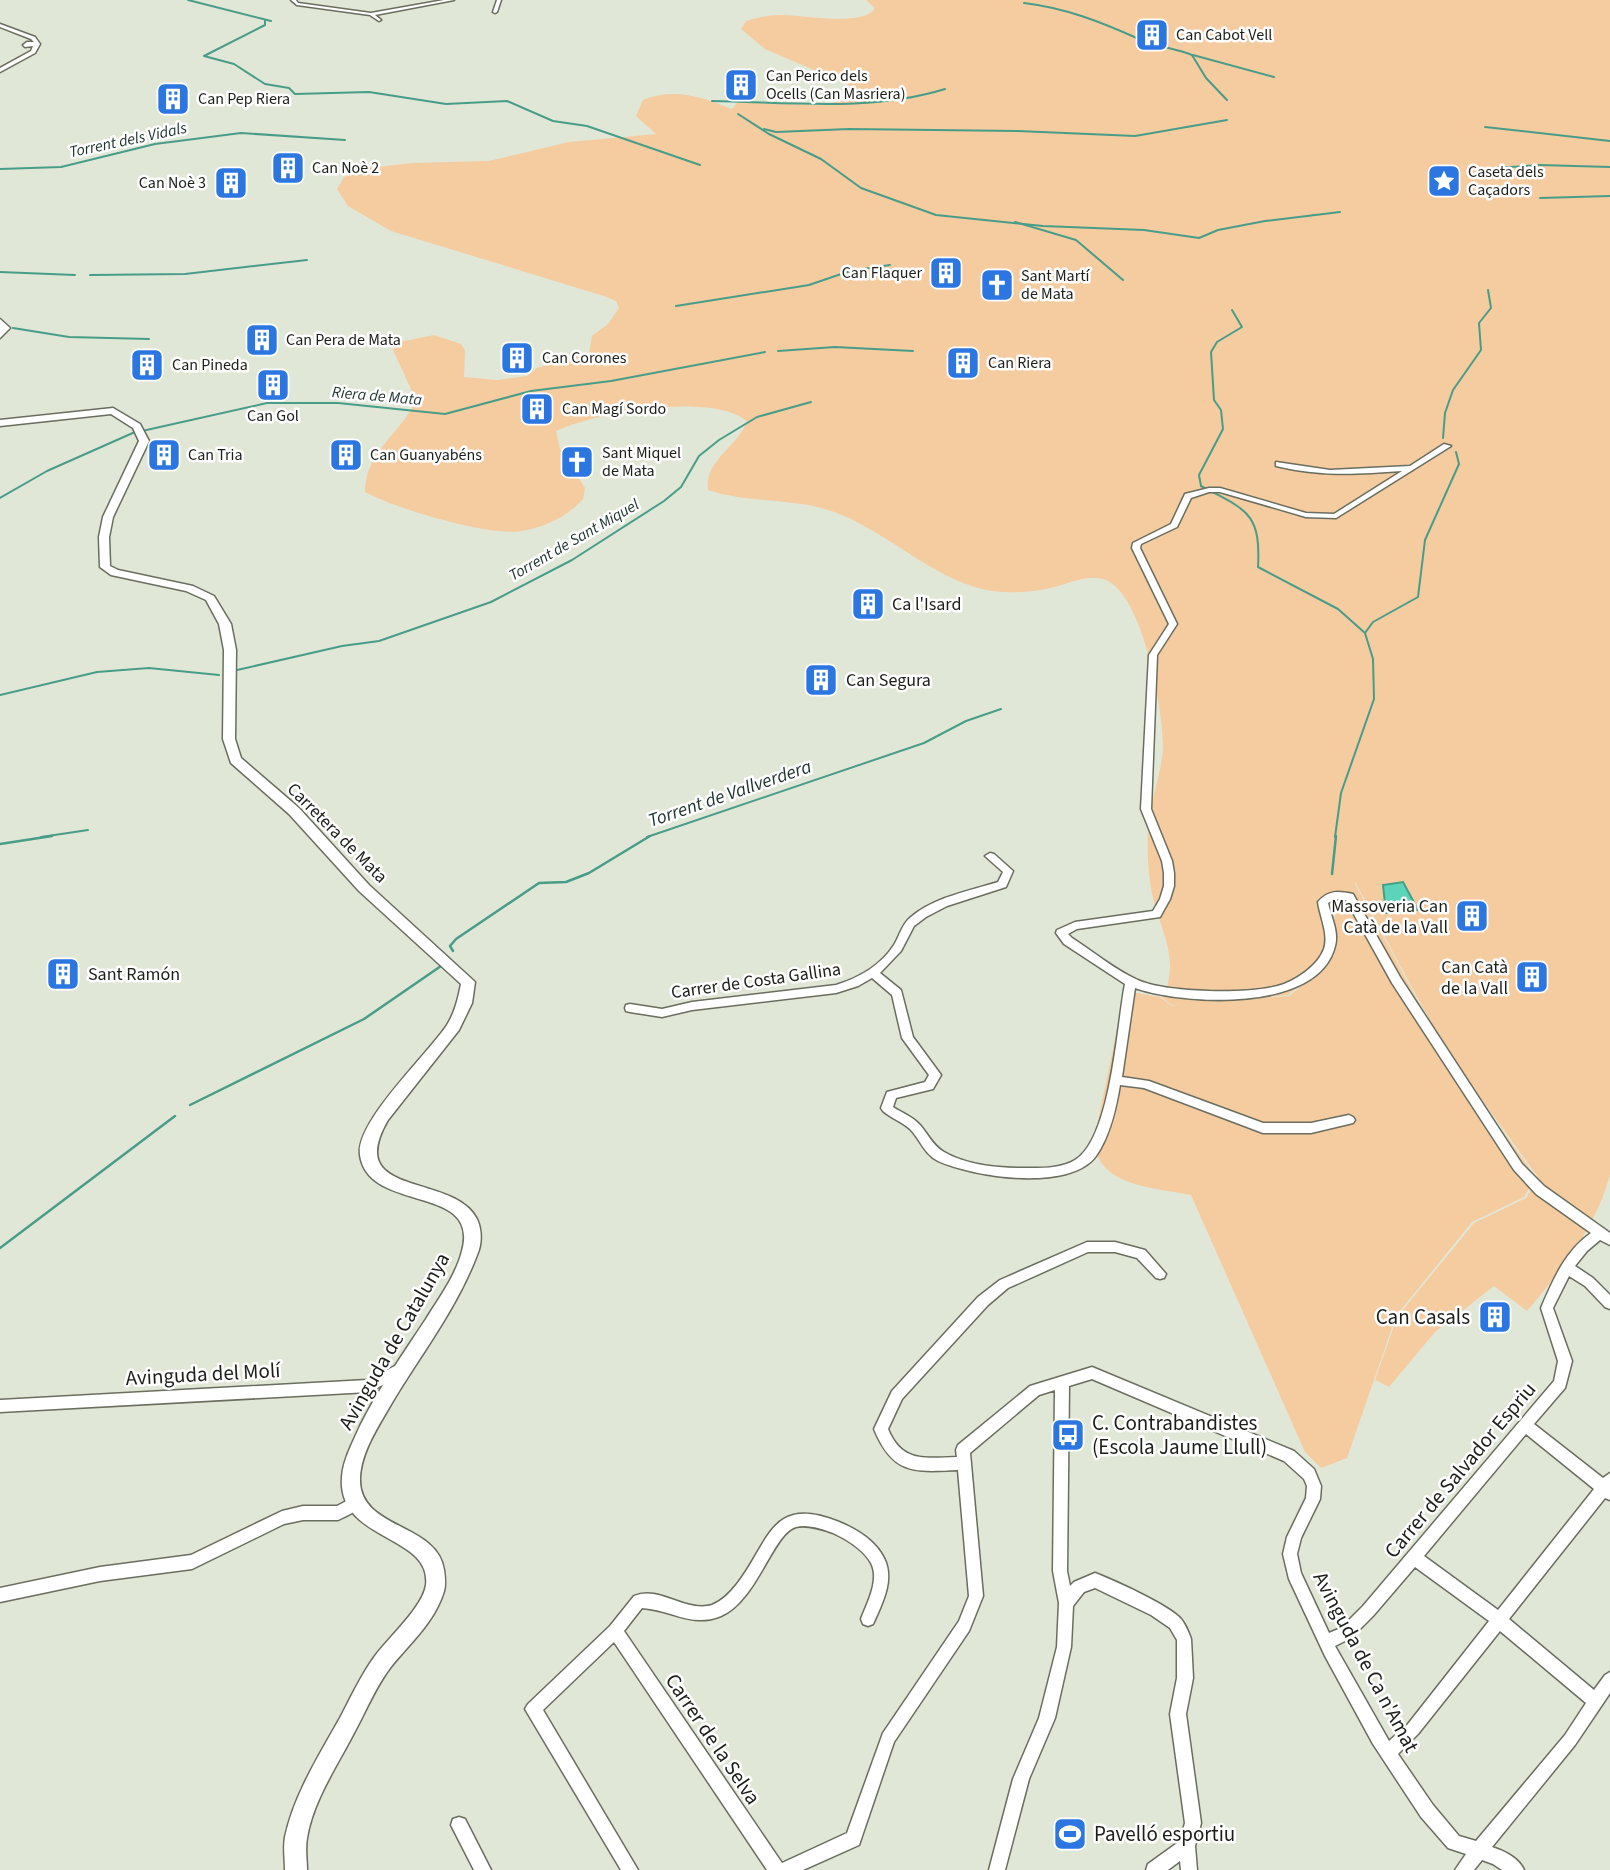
<svg xmlns="http://www.w3.org/2000/svg" width="1610" height="1870" font-family="'Source Sans 3',sans-serif">
<style>
.green{fill:#f5cba0}
.water{fill:#5bd4b9;stroke:#489d89;stroke-width:2}
.lines{fill:none;stroke-linecap:round;stroke-linejoin:round}
.stream-far1{stroke:#489d89;stroke-width:2}
.stream{stroke:#489d89;stroke-width:2.5}
.street-casing{stroke:#696e5f;stroke-width:3}
.secondary-casing{stroke:#696e5f;stroke-width:3}
.street{fill:#fff;fill-rule:evenodd}
.secondary{fill:#fff;fill-rule:evenodd}
.labels{text-anchor:middle;dominant-baseline:central;stroke-width:5;stroke-linejoin:round;paint-order:stroke}
.far-poi-label{font-size:16px;fill:#1c1e18;stroke:#fff;text-anchor:start}
.far-water-label{font-size:16px;font-style:italic;fill:#1c322c;stroke:#fff}
.poi-label{font-size:18px;fill:#1c1e18;stroke:#fff;text-anchor:start}
.street-label{font-size:18px;fill:#1c1e18;stroke:#fff}
.water-label{font-size:19px;font-style:italic;fill:#1c322c;stroke:#fff}
.near-poi-label{font-size:21px;fill:#1c1e18;stroke:#fff;text-anchor:start}
.near-street-label{font-size:21px;fill:#1c1e18;stroke:#fff}
</style>
<rect width="100%" height="100%" fill="#e1e7d6"/>
<g class="green">
<path d="M866 0H1610V1174C1597 1226 1561 1271 1527 1311L1494 1286 1435 1332 1389 1387 1375 1380 1397 1317 1474 1223 1526 1198 1538 1177 1447 1052 1355 882 1336 902 1322 968 1288 995 1172 1005 1163 998C1179 962 1164 937 1154 902 1148 879 1147 852 1148 828 1150 802 1163 769 1163 745 1163 709 1143 595 1106 580 1088 573 1068 584 1050 588 1028 593 1003 594 982 589 934 578 886 532 837 513 795 497 750 504 708 490 704 460 738 447 747 421 712 392 596 412 556 431L560 449 585 488 583 499C568 516 545 527 522 531 490 537 394 508 365 492 365 451 401 434 416 400L393 350 400 342 434 335 461 344 465 350 464 377 497 380 527 376 537 368 589 353 592 336 608 324 619 308 616 301 604 296 391 231 348 206 337 189 344 177 368 168 413 163 489 161 569 142 656 134 636 116 643 100C673 87 703 97 732 109L737 103 747 102 818 105 855 99 858 94 849 85 765 49 741 29 746 21C757 18 768 15 779 15 800 14 863 28 875 8Z"/>
<path d="M1354 882 1446 1053 1536 1177 1524 1197 1472 1222 1396 1316 1347 1458 1321 1468 1305 1452 1191 1195C1162 1189 1108 1187 1097 1154 1095 1148 1096 1138 1096 1131L1125 991 1160 997 1172 1006 1189 1002 1289 996 1323 969 1338 902Z"/>
</g>
<polygon class="water" points="1403,882 1418,910 1386,913 1383,885"/>
<g class="lines">
<g class="stream-far1">
<polyline points="188,0 271,21"/>
<path d="M1024 3C1066 8 1101 22 1139 39 1156 47 1175 48 1192 55L1206 78 1227 100"/>
<polyline points="265,20 265,25 204,56 234,64 265,84 289,88 295,94 369,92 446,104 507,101 553,121 587,126 700,165"/>
<polyline points="1193,55 1274,77"/>
<path d="M712 101C789 102 871 112 945 89"/>
<polyline points="738,114 769,134 821,159 861,188 936,215 1043,226 1144,230 1199,238 1218,230 1265,221 1340,212"/>
<polyline points="1485,127 1610,141"/>
<polyline points="764,129 776,132 849,129 1018,131 1135,136 1227,120"/>
<polyline points="1495,168 1540,165 1610,167"/>
<polyline points="0,169 61,167 155,144 241,133 345,140"/>
<polyline points="1540,198 1610,196"/>
<polyline points="1015,222 1076,240 1123,280"/>
<polyline points="0,272 75,275"/>
<polyline points="90,275 185,274 307,260"/>
<polyline points="676,306 809,285 850,271 890,265"/>
<path d="M1232 310 1242 327 1217 342 1211 352 1214 400 1221 410 1223 429 1199 475 1201 486C1246 510 1261 512 1258 567L1338 609 1365 633"/>
<polyline points="13,328 69,337 149,339"/>
<polyline points="778,351 835,347 913,351"/>
<polyline points="142,431 267,403 338,403 445,414 531,391 611,381 765,352"/>
<polyline points="1443,438 1445,413 1453,390 1481,350 1479,323 1491,308 1488,290"/>
<polyline points="0,498 47,471 135,432"/>
<polyline points="237,670 342,646 379,641 491,602 572,560 664,501 681,487 699,456 719,440 757,417 811,402"/>
<polyline points="0,695 97,672 149,668 219,675"/>
<polyline points="41,837 88,830"/>
<polyline points="647,837 924,743 966,721 1001,709"/>
<polyline points="1335,837 1341,793 1374,699 1373,659 1365,633 1373,622 1418,597 1425,540 1459,464 1456,452"/>
</g>
<g class="stream">
<polyline points="0,844 52,836"/>
<polyline points="1332,874 1336,836"/>
<polyline points="453,951 450,946 456,939 539,883 566,882 589,873 650,836"/>
<polyline points="190,1105 364,1019 441,966"/>
<polyline points="0,1248 175,1116"/>
</g>
<defs>
<g id="street">
<polygon points="291,0 296,0 298,3 371,13 444,0 454,0 375,15 381,20 379,21 370,15 297,5"/>
<polygon points="497,0 501,0 497,12 495,13 493,12"/>
<polygon points="0,24 35,37 40,44 35,53 0,72 0,68 31,51 33,46 25,47 23,45 27,42 34,42 31,39 0,27"/>
<path d="M1444 444 1451 446 1336 518 1306 517 1220 492H1209L1191 498 1177 527 1141 544 1140 548 1177 624 1157 655 1151 809 1172 861 1174 873V886L1170 899 1160 917 1077 929 1068 934 1072 938C1094 952 1116 971 1140 981 1170 993 1254 995 1284 984 1299 978 1318 965 1324 949 1329 934 1320 917 1318 902 1328 890 1338 891 1353 894L1400 977 1522 1164 1544 1186 1610 1233V1245L1600 1240 1587 1251 1575 1266 1593 1278 1610 1295V1309L1605 1307 1585 1286 1569 1276 1553 1308 1572 1361 1565 1388 1534 1424 1603 1478 1610 1473V1500L1605 1498 1509 1619 1594 1690 1605 1675 1610 1672V1693L1575 1745 1492 1847C1504 1851 1519 1858 1524 1870H1502L1493 1864 1482 1860 1474 1870H1455L1466 1854 1448 1848 1421 1817 1373 1744 1325 1656 1289 1579 1283 1554 1287 1537 1306 1498 1307 1486 1304 1479 1284 1461 1092 1379 1069 1386 1067 1571 1070 1586 1074 1582 1095 1573C1113 1580 1169 1605 1181 1619 1185 1624 1189 1633 1191 1639L1193 1678 1186 1714 1201 1823 1195 1846 1197 1870H1181L1180 1861 1168 1870H1146L1148 1864 1180 1841 1185 1823 1170 1714 1177 1678V1640L1170 1628 1151 1615 1095 1588 1084 1592 1073 1606 1071 1647 1055 1718 1029 1779 1005 1870H989L1013 1779 1039 1718 1057 1647 1059 1603 1053 1571 1055 1390 1039 1395 970 1453 983 1596 969 1631 894 1742 859 1845 803 1870H767L614 1642 543 1710 638 1870H621L528 1714 525 1709 528 1704 610 1626 634 1596C659 1585 686 1613 712 1605 722 1601 730 1593 737 1584 770 1542 770 1494 839 1522 856 1529 875 1540 884 1558 895 1580 882 1604 873 1624L868 1626 863 1624 861 1619C867 1603 880 1580 871 1563 863 1549 846 1539 833 1533 822 1529 807 1524 796 1527 773 1533 757 1601 721 1616 691 1628 672 1610 642 1608L624 1631 782 1863 847 1833 883 1733 959 1621 969 1596 958 1470C914 1472 893 1475 874 1429L892 1391 978 1297 1000 1280 1087 1242H1115L1145 1250 1166 1274 1164 1278 1160 1279 1156 1278 1137 1258 1115 1252H1088L1008 1288 988 1305 902 1399 888 1429C902 1463 925 1458 957 1457L956 1450 958 1445 1030 1386 1092 1367 1294 1451 1314 1469 1321 1486 1320 1499 1301 1538 1297 1554 1301 1573 1329 1633 1341 1628 1363 1606 1554 1381 1558 1361 1541 1308C1553 1280 1565 1251 1591 1233L1536 1194 1514 1170 1392 983 1346 900 1335 899 1328 903C1331 917 1339 932 1335 946 1319 1013 1184 1005 1135 988L1122 1077 1149 1081 1263 1123H1311L1349 1115 1353 1117 1355 1120 1353 1123 1311 1133H1263L1144 1088 1120 1085C1116 1109 1110 1136 1096 1156 1070 1192 973 1177 938 1161 924 1154 920 1139 910 1129 902 1122 891 1118 883 1111L881 1108 887 1092 925 1082 929 1075 902 1038 892 995 872 978 858 986 836 993 692 1010 662 1017 630 1012 626 1011 625 1008 626 1005 630 1004 662 1009 692 1002 836 985C859 978 881 965 894 945 900 935 902 924 911 917 935 897 969 891 998 882L1003 872 985 856 990 853 994 854 1013 871 1006 887 947 906 926 917 914 926 901 951 880 973 901 990 913 1037 941 1075 933 1089 896 1098 893 1107C902 1113 912 1116 920 1125 928 1134 933 1146 944 1152 966 1165 998 1168 1023 1168 1039 1168 1061 1169 1075 1160 1111 1139 1117 1024 1125 984L1064 944 1056 933 1057 930 1075 922 1153 911 1160 899 1164 886V873L1162 861 1141 809 1149 655 1169 624 1132 548 1133 543 1171 524 1185 494 1209 488H1220L1306 513 1334 514 1402 471C1356 474 1322 477 1276 466V462L1330 470 1410 466ZM1526 1434 1594 1489 1498 1610 1424 1556ZM1415 1567 1489 1621 1408 1724 1389 1741 1335 1646 1351 1638 1373 1616ZM1500 1631 1586 1703 1565 1735 1476 1841 1459 1836 1433 1805 1398 1754 1418 1734Z"/>
<polygon points="399,1364 404,1366 406,1370 404,1374 369,1392 0,1412 0,1400 367,1380"/>
<path d="M356 1496 361 1498 363 1503C359 1511 346 1516 338 1520H303L284 1524 192 1569 100 1581 0 1602V1588L100 1567 191 1555 282 1511 303 1506H337Z"/>
<polygon points="459,1817 465,1819 491,1870 474,1870 451,1825 453,1819"/>
</g>
<g id="secondary">
<polygon points="0,319 10,328 0,338"/>
<path d="M113 408 140 424 149 441 113 517 109 537 110 566 118 570 193 586 214 596 231 624 236 650 235 739 241 758 299 808 369 885 475 982 472 1003 459 1030 388 1120C342 1199 453 1172 477 1219 482 1230 482 1244 477 1255 457 1308 422 1353 393 1401 380 1424 361 1451 360 1478 358 1530 437 1522 444 1570 445 1577 446 1584 444 1591 435 1622 409 1644 390 1668 375 1688 366 1711 354 1733 337 1766 313 1801 307 1838 305 1849 307 1860 307 1870H285C285 1859 283 1848 285 1837 294 1795 319 1755 340 1718 351 1697 361 1675 375 1656 388 1638 423 1607 426 1585 432 1534 337 1542 342 1477 343 1460 353 1442 360 1426 379 1388 403 1354 426 1319 439 1298 456 1275 462 1251 481 1183 368 1214 360 1155 355 1122 428 1054 447 1025 455 1012 458 999 461 984L359 891 289 814 231 763 223 739 224 650 219 624 206 600 186 591 111 575 100 567 99 537 103 517 139 441 133 428 111 414 0 426V420Z"/>
</g>
</defs>
<use href="#street" class="street-casing"/>
<use href="#secondary" class="secondary-casing"/>
<use href="#street" class="street"/>
<use href="#secondary" class="secondary"/>
</g>
<defs>
<symbol id="building-square" viewBox="-11 -11 22 22"><rect x="-9" y="-9" width="18" height="18" rx="4" fill="#2c76e2" stroke="#fff"/><path d="M-4-6H4V6H1V3H-1V6H-4ZM-2.5-4.3h1.7v1.8h-1.7ZM.8-4.3h1.7v1.8H.8ZM-2.5-1h1.7V.8h-1.7ZM.8-1h1.7V.8H.8Z" fill="#fff"/></symbol>
<symbol id="sight-square" viewBox="-11 -11 22 22"><rect x="-9" y="-9" width="18" height="18" rx="4" fill="#2c76e2" stroke="#fff"/><path d="M0-6L1.8-2.2L6-1.7L2.9 1.2L3.7 5.4L0 3.3L-3.7 5.4L-2.9 1.2L-6-1.7L-1.8-2.2Z" fill="#fff"/></symbol>
<symbol id="church-square" viewBox="-11 -11 22 22"><rect x="-9" y="-9" width="18" height="18" rx="4" fill="#2c76e2" stroke="#fff"/><path d="M-1.2-6h2.4v3.5h3.3v2.4h-3.3V6h-2.4V-.1h-3.3v-2.4h3.3Z" fill="#fff"/></symbol>
<symbol id="bus-square" viewBox="-11 -11 22 22"><rect x="-9" y="-9" width="18" height="18" rx="4" fill="#2c76e2" stroke="#fff"/><path d="M-5-6H5V4H4V6H2V4H-2V6H-4V4H-5ZM-3.5-4V0h7V-4ZM-3.5 1.2v1.5H-2V1.2ZM2 1.2v1.5H3.5V1.2Z" fill="#fff"/></symbol>
<symbol id="stadium-square" viewBox="-11 -11 22 22"><rect x="-9" y="-9" width="18" height="18" rx="4" fill="#2c76e2" stroke="#fff"/><path d="M0-5a6.5 5 0 1 0 0 10a6.5 5 0 1 0 0-10ZM-3.5-1.8h7v3.6h-7Z" fill="#fff"/></symbol>
</defs>
<g fill-rule="evenodd">
<use href="#building-square" x="1133" y="16" width="38" height="38"/>
<use href="#building-square" x="722" y="66" width="38" height="38"/>
<use href="#building-square" x="154" y="80" width="38" height="38"/>
<use href="#building-square" x="269" y="149" width="38" height="38"/>
<use href="#sight-square" x="1425" y="162" width="38" height="38"/>
<use href="#building-square" x="212" y="164" width="38" height="38"/>
<use href="#building-square" x="927" y="254" width="38" height="38"/>
<use href="#church-square" x="978" y="266" width="38" height="38"/>
<use href="#building-square" x="243" y="321" width="38" height="38"/>
<use href="#building-square" x="498" y="339" width="38" height="38"/>
<use href="#building-square" x="944" y="344" width="38" height="38"/>
<use href="#building-square" x="128" y="346" width="38" height="38"/>
<use href="#building-square" x="254" y="366" width="38" height="38"/>
<use href="#building-square" x="518" y="390" width="38" height="38"/>
<use href="#building-square" x="145" y="436" width="38" height="38"/>
<use href="#building-square" x="327" y="436" width="38" height="38"/>
<use href="#church-square" x="558" y="443" width="38" height="38"/>
<use href="#building-square" x="849" y="585" width="38" height="38"/>
<use href="#building-square" x="802" y="661" width="38" height="38"/>
<use href="#building-square" x="1453" y="897" width="38" height="38"/>
<use href="#building-square" x="44" y="955" width="38" height="38"/>
<use href="#building-square" x="1513" y="958" width="38" height="38"/>
<use href="#building-square" x="1476" y="1298" width="38" height="38"/>
<use href="#bus-square" x="1049" y="1416" width="38" height="38"/>
<use href="#stadium-square" x="1051" y="1815" width="38" height="38"/>
</g>
<g class="labels">
<g class="far-poi-label">
<text x="1176" y="35">Can Cabot Vell</text>
<text x="766" y="76">Can Perico dels<tspan x="766" dy="18">Ocells (Can Masriera)</tspan></text>
<text x="198" y="99">Can Pep Riera</text>
<text x="312" y="168">Can Noè 2</text>
<text x="1468" y="172">Caseta dels<tspan x="1468" dy="18">Caçadors</tspan></text>
<text x="206" y="183" text-anchor="end">Can Noè 3</text>
<text x="922" y="273" text-anchor="end">Can Flaquer</text>
<text x="1021" y="276">Sant Martí<tspan x="1021" dy="18">de Mata</tspan></text>
<text x="286" y="340">Can Pera de Mata</text>
<text x="542" y="358">Can Corones</text>
<text x="988" y="363">Can Riera</text>
<text x="172" y="365">Can Pineda</text>
<text x="562" y="409">Can Magí Sordo</text>
<text x="273" y="416" text-anchor="middle">Can Gol</text>
<text x="602" y="453">Sant Miquel<tspan x="602" dy="18">de Mata</tspan></text>
<text x="188" y="455">Can Tria</text>
<text x="370" y="455">Can Guanyabéns</text>
</g>
<g class="far-water-label">
<text transform="translate(128 140) rotate(-12)">Torrent dels Vidals</text>
<text transform="translate(377 396) rotate(5)">Riera de Mata</text>
<text transform="translate(574 540) rotate(-30)">Torrent de Sant Miquel</text>
</g>
<g class="poi-label">
<text x="892" y="604">Ca l'Isard</text>
<text x="846" y="680">Can Segura</text>
<text x="1448" y="906" text-anchor="end">Massoveria Can<tspan x="1448" dy="21">Catà de la Vall</tspan></text>
<text x="1508" y="967" text-anchor="end">Can Catà<tspan x="1508" dy="21">de la Vall</tspan></text>
<text x="88" y="974">Sant Ramón</text>
</g>
<g class="street-label">
<text transform="translate(337 833) rotate(45)">Carretera de Mata</text>
<text transform="translate(756 981) rotate(-8)">Carrer de Costa Gallina</text>
</g>
<g class="water-label">
<text transform="translate(730 794) rotate(-19)">Torrent de Vallverdera</text>
</g>
<g class="near-poi-label">
<text x="1470" y="1317" text-anchor="end">Can Casals</text>
<text x="1092" y="1423">C. Contrabandistes<tspan x="1092" dy="24">(Escola Jaume Llull)</tspan></text>
<text x="1094" y="1834">Pavelló esportiu</text>
</g>
<g class="near-street-label">
<text transform="translate(394 1341) rotate(-60)">Avinguda de Catalunya</text>
<text transform="translate(203 1374) rotate(-3)">Avinguda del Molí</text>
<text transform="translate(1460 1470) rotate(-50)">Carrer de Salvador Espriu</text>
<text transform="translate(1366 1662) rotate(62)">Avinguda de Ca n'Amat</text>
<text transform="translate(713 1739) rotate(56)">Carrer de la Selva</text>
</g>
</g>
</svg>
